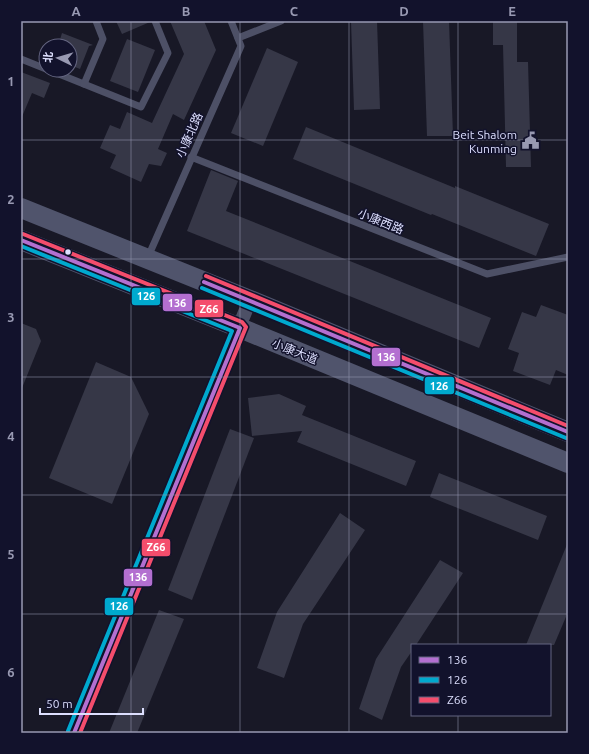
<svg xmlns="http://www.w3.org/2000/svg" width="589" height="754" font-family="Ubuntu,'Noto Sans SC',sans-serif">
<style>
.building{fill:#363747}
.lines{fill:none;stroke-linecap:round;stroke-linejoin:round}
.service{stroke:#4d5066;stroke-width:7}
.minor{stroke:#4d5066;stroke-width:14}
.secondary{stroke:#50546c;stroke-width:20}
.bus-1-casing{stroke:#12122c;stroke-width:7}
.bus-2-casing{stroke:#12122c;stroke-width:7}
.bus-3-casing{stroke:#12122c;stroke-width:7}
.bus-1{stroke:#b36fd0;stroke-width:4}
.bus-2{stroke:#00a9ce;stroke-width:4}
.bus-3{stroke:#f44d6c;stroke-width:4}
.grid{fill:none;stroke:#9899b2;stroke-width:1;stroke-opacity:0.55}
.bus-dot{fill:#dddffe;stroke:#12122c;stroke-width:1.5}
.labels{text-anchor:middle;dominant-baseline:central;stroke-width:3;stroke-linejoin:round;paint-order:stroke}
.poi-label{font-size:12px;fill:#dddffe;stroke:#12122c;text-anchor:end}
.street-label{font-size:12px;fill:#dddffe;stroke:#12122c}
.line-badge{stroke:#12122c;stroke-width:1.5}
.badge-label{font-size:11px;text-anchor:middle;font-weight:bold;fill:#fff}
.neatline{fill:none;stroke:#9899b2;stroke-width:1.5}
.grid-label{font-size:13px;text-anchor:middle;font-weight:bold;fill:#9899b2}
</style>
<rect width="100%" height="100%" fill="#181826"/>
<g class="building">
<polygon points="116,21 150,21 150,22 122,34"/>
<polygon points="170,21 204,21 216,50 184,120 173,114 158,149 167,153 161,166 149,164 141,182 110,168 116,155 100,148 110,125 120,129 127,112 152,123 184,54"/>
<polygon points="351,21 377,21 380,109 354,110"/>
<polygon points="423,21 449,21 453,136 427,136"/>
<polygon points="493,21 517,21 517,62 528,62 531,167 506,167 503,45 493,45"/>
<polygon points="62,33 93,45 89,46 80,69 70,65 70,46 58,46"/>
<polygon points="127,39 155,50 138,92 110,81"/>
<polygon points="267,48 298,62 263,146 231,133"/>
<polygon points="21,72 50,83 44,98 32,93 21,119"/>
<polygon points="306,127 455,188 455,186 549,224 536,256 432,214 431,215 293,159"/>
<polygon points="211,170 238,181 226,211 491,318 479,348 187,231"/>
<polygon points="541,305 568,315 568,375 556,370 550,385 513,371 519,353 508,349 522,312 536,317"/>
<polygon points="21,323 36,329 41,341 22,388"/>
<polygon points="96,362 131,377 149,414 112,504 49,478"/>
<polygon points="279,394 306,406 302,415 416,461 406,486 297,442 302,431 252,436 248,398"/>
<polygon points="230,429 254,438 192,600 168,590"/>
<polygon points="439,473 547,516 538,540 430,497"/>
<polygon points="340,513 365,530 303,624 284,678 257,668 277,612"/>
<polygon points="568,542 568,612 554,645 526,645"/>
<polygon points="440,560 463,573 416,645 412,645 412,651 401,667 382,720 359,709 376,659"/>
<polygon points="159,610 184,619 137,733 109,733"/>
</g>
<g class="lines">
<g class="service">
<polyline points="238,38 281,21"/>
<polyline points="21,59 46,69"/>
<polyline points="49,70 141,107 168,53 155,21"/>
<polyline points="84,84 103,39 96,21"/>
<polyline points="191,157 487,274 568,257"/>
<polyline points="148,257 241,46 231,21"/>
</g>
<polyline class="minor" points="74,733 250,300"/>
<g class="secondary">
<polyline points="21,208 250,300 568,432"/>
<polyline points="21,240 240,328 568,463"/>
</g>
<defs>
<g id="bus-1">
<polyline points="21,240 240,328 74,733"/>
<polyline points="204,282 568,432"/>
</g>
<g id="bus-2">
<polyline points="21,246 232,331 68,731"/>
<polyline points="202,288 566,438"/>
</g>
<g id="bus-3">
<polyline points="23,234 242,322 246,327 80,733"/>
<polyline points="206,276 568,426"/>
</g>
</defs>
<use href="#bus-1" class="bus-1-casing"/>
<use href="#bus-2" class="bus-2-casing"/>
<use href="#bus-3" class="bus-3-casing"/>
<use href="#bus-1" class="bus-1"/>
<use href="#bus-2" class="bus-2"/>
<use href="#bus-3" class="bus-3"/>
</g>
<path class="grid" d="M131 21V733M240 21V733M349 21V733M458 21V645M21 140H568M21 259H568M21 377H568M21 495H568M21 614H568M458 715V733"/>
<defs>
<symbol id="civic-bare" viewBox="-9 -9 18 18"><path d="M-.6-6.5H3V-4.5H.6V-3L4-1V1h2V6H-6V1h2V-1L-.6-3ZM-1.2 2.5V6h2.4V2.5Z" fill="#9899b2" stroke="#12122c" stroke-width="2.5" paint-order="stroke"/></symbol>
</defs>
<g fill-rule="evenodd">
<use href="#civic-bare" x="518" y="128" width="25" height="25"/>
</g>
<circle class="bus-dot" cx="68" cy="252" r="3.5"/>
<g class="labels">
<g class="poi-label">
<text x="517" y="134">Beit Shalom<tspan x="517" dy="14">Kunming</tspan></text>
</g>
<g class="street-label">
<text transform="translate(189 135) rotate(-66)">小康北路</text>
<text transform="translate(381 221) rotate(22)">小康西路</text>
<text transform="translate(295 351) rotate(22)">小康大道</text>
</g>
</g>
<g class="line-badge">
<rect x="131" y="287" width="30" height="19" rx="4" fill="#00a9ce"/>
<rect x="162" y="293" width="31" height="19" rx="4" fill="#b36fd0"/>
<rect x="194" y="299" width="30" height="19" rx="4" fill="#f44d6c"/>
<rect x="371" y="347" width="30" height="20" rx="4" fill="#b36fd0"/>
<rect x="424" y="376" width="31" height="19" rx="4" fill="#00a9ce"/>
<rect x="141" y="538" width="30" height="19" rx="4" fill="#f44d6c"/>
<rect x="123" y="568" width="30" height="19" rx="4" fill="#b36fd0"/>
<rect x="104" y="597" width="30" height="19" rx="4" fill="#00a9ce"/>
</g>
<g class="badge-label">
<text x="146" y="300">126</text>
<text x="177" y="307">136</text>
<text x="209" y="313">Z66</text>
<text x="386" y="361">136</text>
<text x="439" y="390">126</text>
<text x="156" y="551">Z66</text>
<text x="138" y="581">136</text>
<text x="119" y="610">126</text>
</g>
<rect width="589" height="754" fill="none" stroke="#12122c" stroke-width="44"/>
<rect x="411" y="644" width="140" height="72" fill="#12122c" stroke="#636480"/>
<rect x="419" y="657" width="20" height="6" fill="#b36fd0" stroke="#636480"/>
<text x="447" y="664" font-size="12" fill="#dddffe">136</text>
<rect x="419" y="677" width="20" height="6" fill="#00a9ce" stroke="#636480"/>
<text x="447" y="684" font-size="12" fill="#dddffe">126</text>
<rect x="419" y="697" width="20" height="6" fill="#f44d6c" stroke="#636480"/>
<text x="447" y="704" font-size="12" fill="#dddffe">Z66</text>
<g transform="translate(58 58) rotate(275)"><circle r="19" fill="#12122c" stroke="#636480"/>
<path d="M0-3L7 15L0 10L-7 15Z" fill="#9899b2"/>
<text y="-6" font-size="11" font-weight="bold" text-anchor="middle" fill="#dddffe">北</text>
</g>
<path d="M40 708v6h103v-6" fill="none" stroke="#dddffe" stroke-width="2"/>
<text x="46" y="708" font-size="12" fill="#dddffe" stroke="#12122c" stroke-width="3" paint-order="stroke">50 m</text>
<rect x="22" y="22" width="545" height="710" class="neatline"/>
<g class="grid-label">
<text x="76" y="16">A</text>
<text x="186" y="16">B</text>
<text x="294" y="16">C</text>
<text x="404" y="16">D</text>
<text x="512" y="16">E</text>
<text x="11" y="86">1</text>
<text x="11" y="204">2</text>
<text x="11" y="322">3</text>
<text x="11" y="441">4</text>
<text x="11" y="559">5</text>
<text x="11" y="677">6</text>
</g>
</svg>
